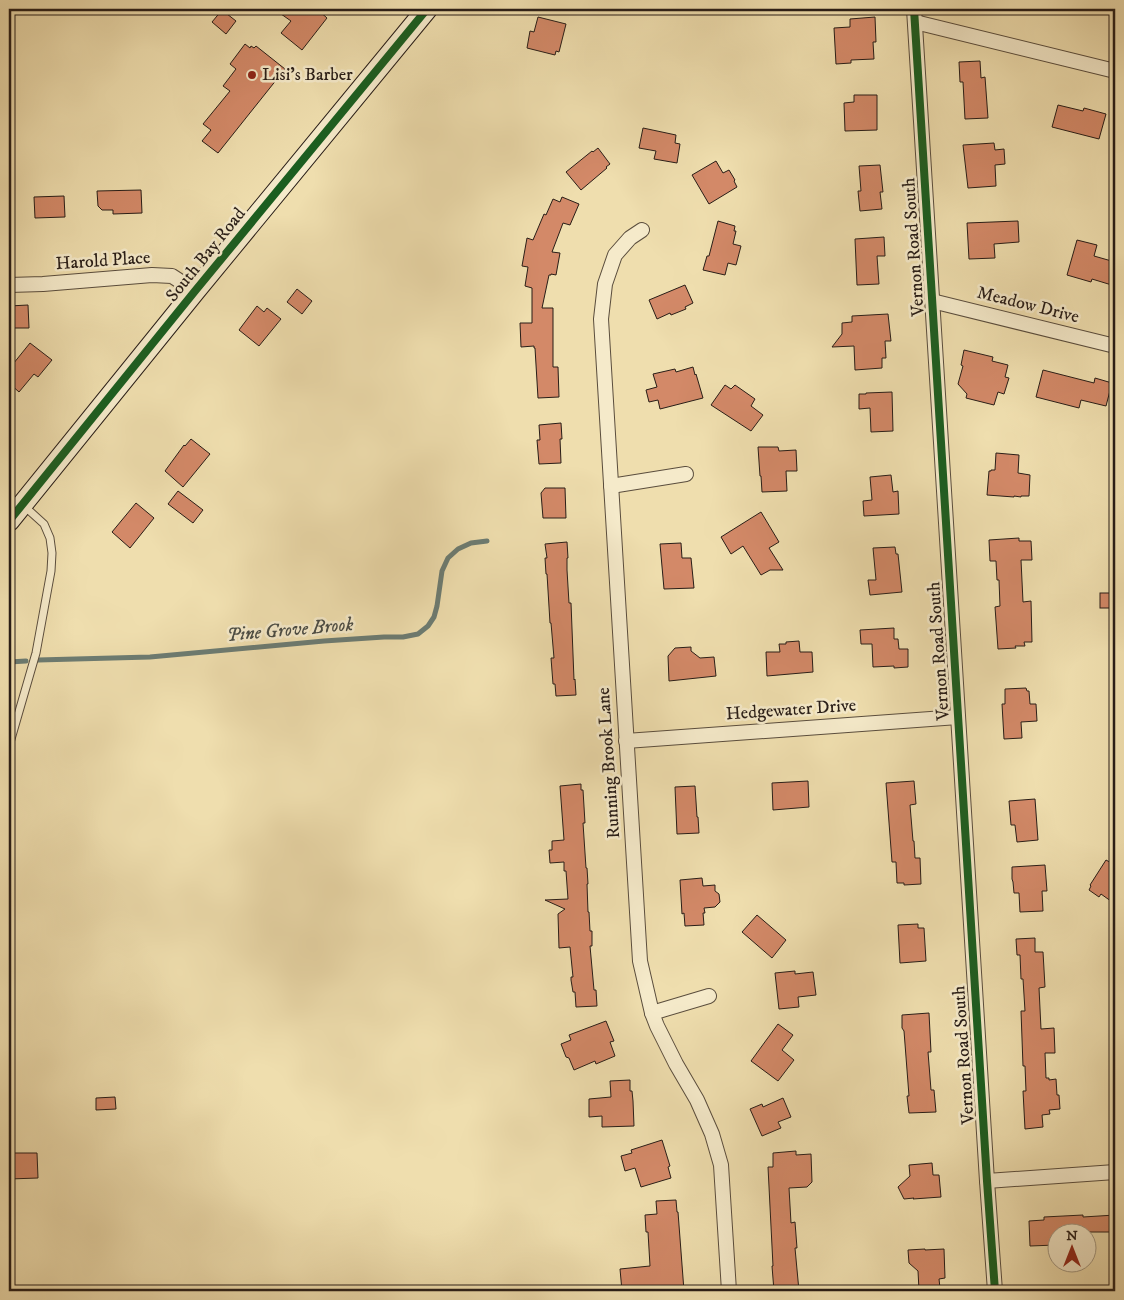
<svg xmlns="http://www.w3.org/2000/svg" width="1124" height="1300" font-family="'IM FELL DW Pica',serif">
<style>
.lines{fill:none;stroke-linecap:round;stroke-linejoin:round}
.stream{stroke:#6c7c73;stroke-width:5}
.building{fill:#d38968;stroke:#281d17}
.lane-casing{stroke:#5a4d3d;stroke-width:9}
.street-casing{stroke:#5a4d3d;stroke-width:16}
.secondary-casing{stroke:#281d17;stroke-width:22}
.lane{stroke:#f5eaca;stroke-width:7}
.street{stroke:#f5eaca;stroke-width:14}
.secondary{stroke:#f5eaca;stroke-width:20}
.cycleway-casing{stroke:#f5eaca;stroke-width:11}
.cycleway{stroke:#1b5e20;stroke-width:8}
.poi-dot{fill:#8f2418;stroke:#f5eaca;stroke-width:2}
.labels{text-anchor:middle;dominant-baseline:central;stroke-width:5;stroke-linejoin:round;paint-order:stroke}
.poi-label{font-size:18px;fill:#281d17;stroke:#f5eaca;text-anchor:start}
.street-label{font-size:18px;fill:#281d17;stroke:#f5eaca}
.water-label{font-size:19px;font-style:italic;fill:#4a4c45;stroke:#f5eaca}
</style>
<rect width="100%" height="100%" fill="#efdeae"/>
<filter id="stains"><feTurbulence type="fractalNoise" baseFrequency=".004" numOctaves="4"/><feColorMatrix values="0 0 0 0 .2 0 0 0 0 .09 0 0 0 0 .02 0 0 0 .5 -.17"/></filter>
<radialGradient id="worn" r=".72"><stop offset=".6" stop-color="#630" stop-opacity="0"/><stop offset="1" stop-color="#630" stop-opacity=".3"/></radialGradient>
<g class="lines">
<g class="stream">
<polyline points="38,660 150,657 324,641 384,637 403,637 418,634 428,626 434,617 437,606 442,571 448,558 458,549 471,543 487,541"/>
<polyline points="9,662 26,661"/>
</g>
</g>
<g class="building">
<polygon points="274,9 317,9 327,18 302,50 281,33 291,21"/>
<polygon points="222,10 236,21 226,34 212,22"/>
<polygon points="538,17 566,24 559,52 556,51 555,55 527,48 530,31 534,32"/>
<polygon points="875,17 876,42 873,42 874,59 851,60 851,63 836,64 834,28 850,27 850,19"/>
<polygon points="245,44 250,48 251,46 254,48 256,46 285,69 218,153 202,141 211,130 203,124 230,91 223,86 236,69 230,64"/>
<polygon points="980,61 981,78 985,77 988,118 965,119 963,82 960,82 959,62"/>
<polygon points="854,95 877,95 877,130 845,131 844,103 854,102"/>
<polygon points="1058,105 1083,111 1084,108 1106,114 1099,139 1052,127"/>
<polygon points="643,128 676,135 675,143 680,144 677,163 654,159 656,151 639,148"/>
<polygon points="994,143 995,150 1004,149 1005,164 995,165 996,186 968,188 963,145"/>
<polygon points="598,148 610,164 606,167 607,168 581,190 566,172 592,151 593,152"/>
<polygon points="716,161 723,173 729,170 735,180 734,181 737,187 709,204 692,175"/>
<polygon points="880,165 883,192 880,192 882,209 860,211 858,191 861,191 859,166"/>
<polygon points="141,190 142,213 113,214 113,210 102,210 98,206 97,191"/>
<polygon points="64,196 65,217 35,218 34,197"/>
<polygon points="562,197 579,204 570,225 563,223 552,252 560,253 556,275 551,274 551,275 549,275 542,308 553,308 553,367 558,367 559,397 538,398 535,348 534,348 534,346 521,347 520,323 532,323 532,288 525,286 528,267 522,266 527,238 533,240 544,214 546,215 553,199 560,202"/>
<polygon points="718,221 735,226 734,231 736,231 733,244 741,246 736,265 728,263 725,275 703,270 707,256 709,256"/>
<polygon points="1018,221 1019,242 994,244 995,258 969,259 967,223"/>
<polygon points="884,237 885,256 877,256 879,284 857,285 855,239"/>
<polygon points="1077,240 1097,245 1094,256 1115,262 1115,286 1092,279 1091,282 1067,275"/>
<polygon points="685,285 693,303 685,307 686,309 671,315 670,313 657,319 649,300"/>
<polygon points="297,289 312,301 302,314 287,302"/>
<polygon points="28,305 29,328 9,328 9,306"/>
<polygon points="257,306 264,312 267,308 281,319 259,346 239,330"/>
<polygon points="888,314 891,341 885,341 886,358 882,358 882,368 855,370 854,346 832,347 842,334 842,323 852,322 852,316"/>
<polygon points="30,343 52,360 38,377 34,374 19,392 9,383 9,369"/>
<polygon points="964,350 993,357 992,361 1008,365 1005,377 1009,378 1004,394 998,392 994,405 966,398 967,394 958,384 963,366 961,365"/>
<polygon points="693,367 695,375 696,374 703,398 660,409 658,400 649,402 646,390 657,387 653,374 675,369 676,372"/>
<polygon points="1043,370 1094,383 1095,378 1112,383 1106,406 1081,400 1079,408 1036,397"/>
<polygon points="725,385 731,389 735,385 755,399 751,406 763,415 751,431 711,405"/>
<polygon points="892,392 893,431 871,432 870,408 859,409 859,394 866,394 866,393"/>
<polygon points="561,423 562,439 560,439 561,463 539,464 537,440 540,440 539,425"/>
<polygon points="191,439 210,454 183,487 165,471 184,445 185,446"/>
<polygon points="758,447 778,447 779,451 796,450 797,471 786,471 787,491 762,492 761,476 760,476"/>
<polygon points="996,453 1019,455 1018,473 1030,475 1029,496 1021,496 1021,497 1014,496 1014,497 987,495 989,471 991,471 991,470 995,470"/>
<polygon points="891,475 893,492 898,491 899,514 864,516 863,501 872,500 870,477"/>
<polygon points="545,488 565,488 566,518 543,518 541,493"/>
<polygon points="178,491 203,510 193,523 168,504"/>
<polygon points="136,503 154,518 130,548 112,532"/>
<polygon points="761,512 779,542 769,548 783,570 770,570 761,575 743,546 731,554 721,537"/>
<polygon points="1019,538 1019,541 1031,541 1032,560 1021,560 1023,602 1031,601 1032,642 1024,642 1025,646 1015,646 1016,648 998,649 995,607 1000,606 999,580 997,580 996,561 990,561 989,540"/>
<polygon points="567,542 568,558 567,558 567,570 569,603 571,603 574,680 575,679 576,695 556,696 555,684 553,684 551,658 554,658 551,623 550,623 547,574 546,574 545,558 547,558 545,544"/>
<polygon points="681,543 682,558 691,558 694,588 664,589 660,544"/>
<polygon points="895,547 896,554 898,554 902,592 870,595 868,580 876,580 873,548"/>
<rect x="1100" y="593" width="15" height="15"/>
<polygon points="894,628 894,639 898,639 899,649 908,649 908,667 894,668 894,666 873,667 872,644 861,644 860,630"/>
<polygon points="799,641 800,652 812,652 813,672 767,676 766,652 780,652 779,644 786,644 786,642"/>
<polygon points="691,647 691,651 700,658 714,657 716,676 669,681 668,656 675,648"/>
<polygon points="1026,688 1027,691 1029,691 1030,704 1036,704 1037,721 1021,722 1022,738 1004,739 1002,704 1005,704 1005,689"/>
<polygon points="808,781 809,807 773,810 772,783"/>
<polygon points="914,781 916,804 910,805 913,841 914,841 915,858 920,858 921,884 904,885 904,883 897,883 896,862 892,862 886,783"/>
<polygon points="581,784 581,790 583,790 585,823 583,823 586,868 587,868 588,884 587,884 588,912 589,912 590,931 592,931 592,946 590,946 594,990 596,990 597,1006 576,1007 575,992 573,992 571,980 571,977 573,977 570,947 559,948 558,914 565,909 545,900 568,899 566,871 564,871 564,862 550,863 549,850 552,850 552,841 564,840 560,786"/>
<polygon points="695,786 697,817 698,817 699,833 677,834 675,787"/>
<polygon points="1035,799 1038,840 1017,842 1015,825 1011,825 1009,801"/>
<polygon points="1106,860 1115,865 1115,904 1101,894 1099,897 1089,890 1091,886 1090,885"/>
<polygon points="1045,865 1047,891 1042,891 1043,911 1020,912 1019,893 1014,893 1013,882 1012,879 1012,867"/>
<polygon points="702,878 703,886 715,885 715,891 719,894 720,902 715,907 704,908 705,913 703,913 704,925 685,926 684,913 682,914 680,880"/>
<polygon points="757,915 786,940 772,958 742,932"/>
<polygon points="918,924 918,928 924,928 926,961 900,963 898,925"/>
<polygon points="1035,938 1035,952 1043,952 1045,987 1039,988 1041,1029 1054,1028 1055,1053 1045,1053 1046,1078 1049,1078 1049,1080 1056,1079 1057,1095 1059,1095 1060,1109 1049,1110 1050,1114 1042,1115 1043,1127 1025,1129 1023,1091 1026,1091 1025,1066 1023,1066 1021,1011 1025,1011 1023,979 1021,979 1020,955 1017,955 1016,939"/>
<polygon points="795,971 795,974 813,972 816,995 798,997 799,1007 779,1009 775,973"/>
<polygon points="929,1013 931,1052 928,1052 931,1090 934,1090 936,1112 909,1113 907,1096 909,1096 904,1031 902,1028 902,1015"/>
<polygon points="606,1021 614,1041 610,1042 615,1056 596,1064 595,1061 574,1070 569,1058 566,1057 561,1044 571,1040 569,1035"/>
<polygon points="778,1024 793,1035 782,1050 794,1060 778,1081 751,1061"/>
<polygon points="630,1080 630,1091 632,1091 633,1101 634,1126 602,1127 602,1116 589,1117 589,1099 611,1097 610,1081"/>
<polygon points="115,1097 116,1109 96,1110 96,1098"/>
<polygon points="783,1098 791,1117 778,1122 781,1128 762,1136 750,1109 762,1104 763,1107"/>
<polygon points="662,1140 670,1166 668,1167 671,1178 641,1187 635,1168 625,1171 621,1156 632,1153 631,1150"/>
<polygon points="796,1151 796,1155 811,1154 812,1182 807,1187 789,1188 791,1223 795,1222 797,1248 795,1248 799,1291 774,1291 772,1266 773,1266 768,1167 773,1167 773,1153"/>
<polygon points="9,1153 37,1153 38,1178 9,1179"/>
<polygon points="932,1163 933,1175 939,1175 941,1197 913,1199 914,1198 904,1199 898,1187 910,1176 909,1165"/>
<polygon points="676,1200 677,1212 678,1212 684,1291 622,1291 620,1269 650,1266 648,1232 646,1232 645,1215 657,1214 656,1201"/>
<polygon points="1083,1215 1083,1217 1115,1215 1115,1232 1056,1232 1056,1245 1030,1246 1029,1221 1044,1220 1044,1217"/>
<polygon points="925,1249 925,1250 944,1249 945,1278 939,1279 940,1288 919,1290 918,1271 909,1263 908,1250"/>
</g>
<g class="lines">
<defs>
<polyline id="lane" points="9,746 36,653 51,571 52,553 50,538 44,524 23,505"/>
<g id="street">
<polyline points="914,9 987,1181 995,1291"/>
<polyline points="915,22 1115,71"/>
<polyline points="642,230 630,238 615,255 605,284 601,319 640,961 652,1013 657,1026 676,1064 697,1100 712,1134 721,1165 729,1291"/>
<polyline points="9,285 43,284 152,275 172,276 195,291"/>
<polyline points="932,301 1115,346"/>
<polyline points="611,486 686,474"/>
<polyline points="626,741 958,717"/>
<polyline points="652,1013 709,996"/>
<polyline points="987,1181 1115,1172"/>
</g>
<polyline id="secondary" points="9,521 195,291 427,9"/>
</defs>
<use href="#lane" class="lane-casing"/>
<use href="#street" class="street-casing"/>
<use href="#secondary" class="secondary-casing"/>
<use href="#lane" class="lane"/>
<use href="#street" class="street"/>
<use href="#secondary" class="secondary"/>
<defs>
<g id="cycleway">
<polyline points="914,9 987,1181 995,1291"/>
<polyline points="9,521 195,291 427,9"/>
</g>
</defs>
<use href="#cycleway" class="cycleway-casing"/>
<use href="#cycleway" class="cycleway"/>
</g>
<circle class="poi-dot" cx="252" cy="75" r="5"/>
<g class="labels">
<g class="poi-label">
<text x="262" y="75">Lisi's Barber</text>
</g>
<g class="street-label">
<text transform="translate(914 247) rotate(-94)">Vernon Road South</text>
<text transform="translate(206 255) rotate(-51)">South Bay Road</text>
<text transform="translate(103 261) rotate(-4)">Harold Place</text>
<text transform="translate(1028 305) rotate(14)">Meadow Drive</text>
<text transform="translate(939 651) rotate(-94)">Vernon Road South</text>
<text transform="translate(791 710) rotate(-4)">Hedgewater Drive</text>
<text transform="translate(609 763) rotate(-94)">Running Brook Lane</text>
<text transform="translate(964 1055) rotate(-94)">Vernon Road South</text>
</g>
<g class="water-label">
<text transform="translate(290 630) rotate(-5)">Pine Grove Brook</text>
</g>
</g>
<rect width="1124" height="1300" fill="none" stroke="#efdeae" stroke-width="30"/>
<rect x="10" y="10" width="1104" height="1280" fill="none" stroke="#281d17" stroke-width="2.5"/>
<rect x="15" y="15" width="1094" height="1270" fill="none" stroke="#281d17"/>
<g transform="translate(1072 1248)"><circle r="24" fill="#f5eaca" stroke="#a39882"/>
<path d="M0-4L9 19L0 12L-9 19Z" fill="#8f2418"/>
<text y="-8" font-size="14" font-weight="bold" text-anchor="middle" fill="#281d17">N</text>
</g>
<rect width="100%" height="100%" filter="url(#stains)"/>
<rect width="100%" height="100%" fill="url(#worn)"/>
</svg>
